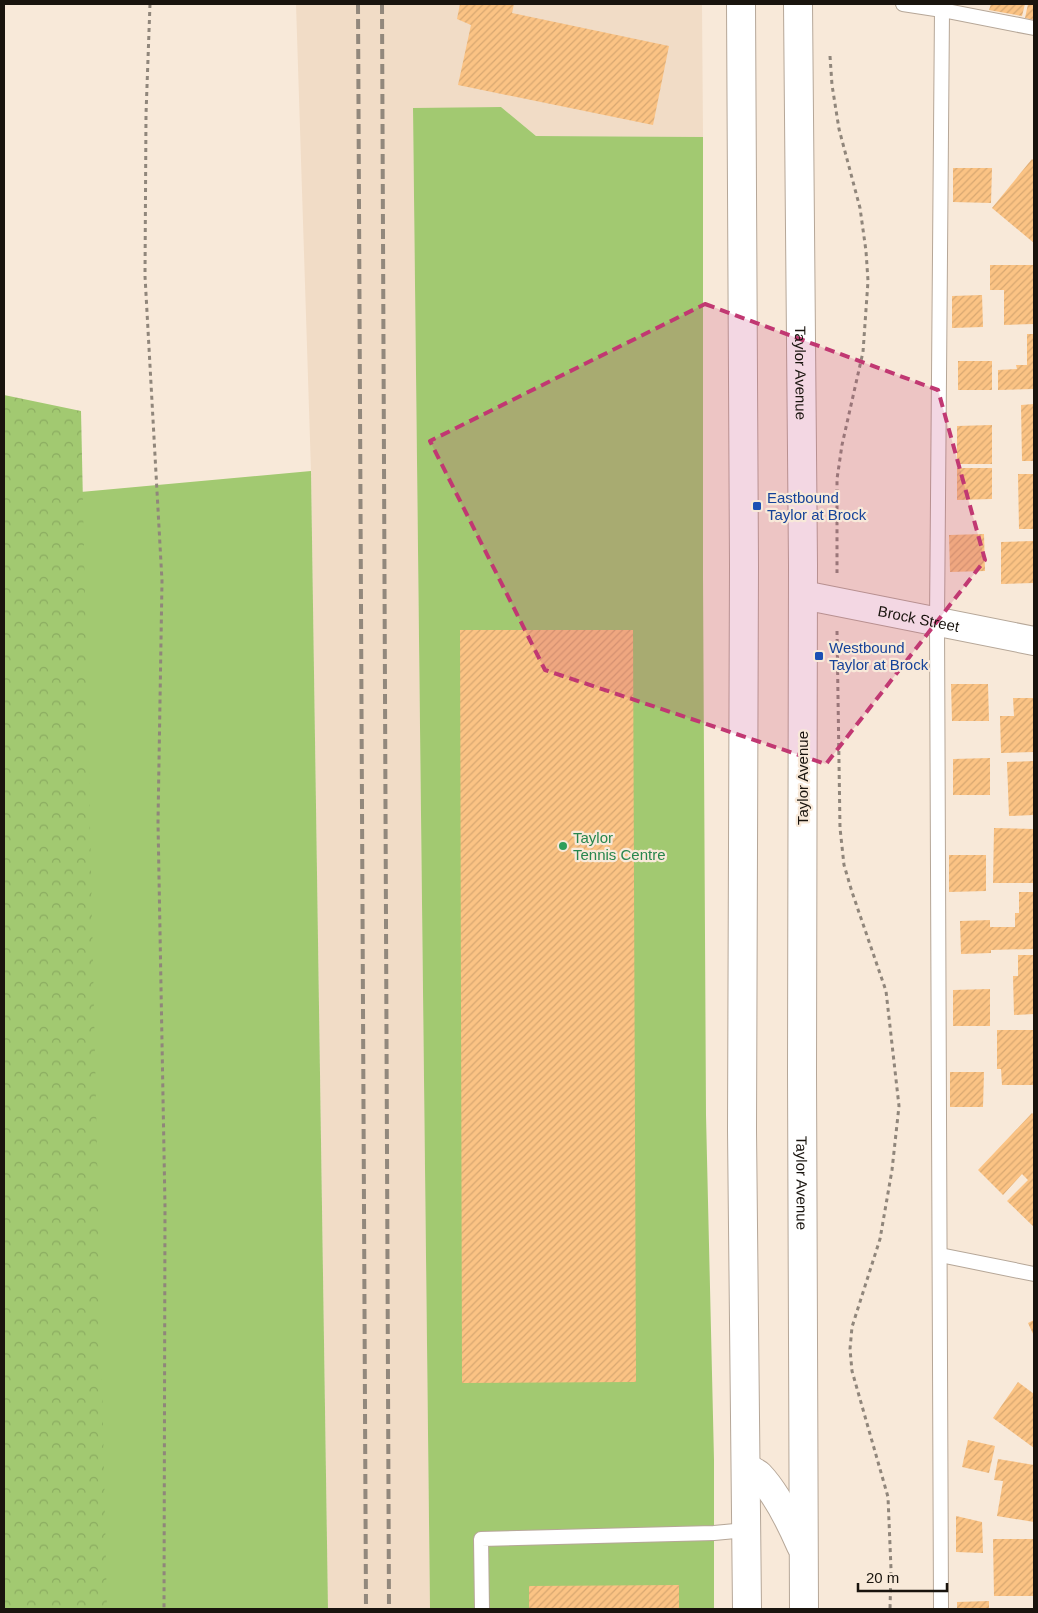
<svg xmlns="http://www.w3.org/2000/svg" width="1038" height="1613" font-family="Helvetica,sans-serif">
<style>
.built{fill:#f1dcc6}
.grass{fill:#a2c971}
.park{fill:url(#park-crowns)}
.building{fill:url(#building-hatch)}
.lines{fill:none;stroke-linecap:round;stroke-linejoin:round}
.lane-casing{stroke:#b6a798;stroke-width:16}
.street-casing{stroke:#b6a798;stroke-width:30}
.secondary-casing{stroke:#b6a798;stroke-width:30}
.path{stroke:#90867b;stroke-width:3;stroke-dasharray:4 4;stroke-linecap:butt}
.lane{stroke:#fff;stroke-width:14}
.street{stroke:#fff;stroke-width:28}
.secondary{stroke:#fff;stroke-width:28}
.rail{stroke:#92887c;stroke-width:4;stroke-dasharray:10 5;stroke-linecap:butt}
.marked{fill:#c13872;fill-opacity:0.2;stroke:#c13872;stroke-width:4;stroke-dasharray:10 6;stroke-linejoin:round}
.transit-dot{fill:#1a4fb4;stroke:#f8e9d9;stroke-width:2}
.leisure-dot{fill:#2e9e5b;stroke:#f8e9d9;stroke-width:2}
.labels{text-anchor:middle;dominant-baseline:central;stroke-width:4.5;stroke-linejoin:round;paint-order:stroke}
.street-label{font-size:15px;fill:#19140e;stroke:#f8e9d9}
.transit-label{font-size:15px;fill:#164399;stroke:#f8e9d9;text-anchor:start}
.leisure-label{font-size:15px;fill:#27864d;stroke:#f8e9d9;text-anchor:start}
</style>
<defs>
<pattern id="park-crowns" width="20" height="18" patternUnits="userSpaceOnUse" patternTransform="scale(1.25)"><rect width="20" height="18" fill="#a2c971"/><path d="M2 6a3 3 0 1 1 6 0M12 15a3 3 0 1 1 6 0" fill="none" stroke="#8bac61"/></pattern>
<pattern id="building-hatch" width="6" height="6" patternUnits="userSpaceOnUse" patternTransform="scale(1.25)"><rect width="6" height="6" fill="#fbc384"/><path d="M-1 1l2-2M0 6l6-6M5 7l2-2" fill="none" stroke="#d7a771"/></pattern>
</defs>
<rect width="100%" height="100%" fill="#f8e9d9"/>
<polygon class="built" points="296,4 702,4 703,137 536,136 501,107 413,109 430,1609 328,1609 311,471"/>
<g class="grass">
<polygon points="501,107 536,136 703,137 703,577 706,1115 714,1460 714,1609 430,1609 413,108"/>
<polygon points="311,471 328,1609 4,1609 4,499"/>
</g>
<polygon class="park" points="4,395 81,411 107,1609 4,1609"/>
<g class="building">
<polygon points="460,4 514,4 512,13 669,46 653,125 458,85 471,25 457,19"/>
<polygon points="991,4 1025,4 1022,16 989,10"/>
<polygon points="1028,4 1034,4 1034,20 1025,18"/>
<polygon points="1032,159 1034,161 1034,243 992,208"/>
<polygon points="953,168 992,168 991,203 953,202"/>
<polygon points="990,265 1034,265 1034,324 1004,325 1004,290 990,290"/>
<polygon points="982,295 983,327 952,328 952,296"/>
<polygon points="1027,334 1034,334 1034,389 998,390 998,370 1017,369 1016,365 1027,365"/>
<rect x="958" y="361" width="34" height="29"/>
<polygon points="1034,404 1034,461 1022,461 1021,405"/>
<polygon points="992,425 992,464 957,464 957,426"/>
<polygon points="957,468 992,468 992,499 957,500"/>
<polygon points="1018,474 1034,474 1034,529 1019,529"/>
<polygon points="984,534 985,571 950,572 949,535"/>
<polygon points="1034,541 1034,583 1001,584 1001,542"/>
<polygon points="460,630 633,630 636,1382 462,1383"/>
<polygon points="951,684 988,684 989,721 952,721"/>
<polygon points="1013,698 1034,698 1034,752 1001,753 1000,716 1014,716"/>
<polygon points="990,758 990,795 953,795 953,759"/>
<polygon points="1034,761 1034,815 1009,816 1007,762"/>
<polygon points="994,828 1034,829 1034,883 993,883"/>
<polygon points="949,855 986,855 986,891 949,892"/>
<polygon points="1019,892 1034,892 1034,949 991,950 991,953 961,954 960,921 990,920 990,927 1015,927 1015,913 1019,913"/>
<polygon points="1018,955 1034,955 1034,1014 1014,1015 1013,976 1018,976"/>
<polygon points="990,989 990,1026 953,1026 953,990"/>
<polygon points="997,1030 1034,1030 1034,1085 1002,1085 1001,1069 997,1069"/>
<polygon points="950,1072 984,1072 983,1107 950,1107"/>
<polygon points="1032,1113 1034,1115 1034,1227 1007,1201 1028,1180 1022,1174 1003,1195 978,1170"/>
<polygon points="1034,1320 1034,1336 1028,1323"/>
<polygon points="1018,1382 1034,1394 1034,1448 993,1418"/>
<polygon points="968,1440 995,1446 989,1473 962,1467"/>
<polygon points="998,1459 1034,1465 1034,1522 997,1516 1003,1481 994,1480"/>
<polygon points="956,1516 982,1522 983,1553 956,1552"/>
<polygon points="993,1539 1034,1539 1034,1596 994,1596"/>
<polygon points="679,1585 679,1609 529,1609 529,1586"/>
<polygon points="989,1601 989,1609 957,1609 957,1602"/>
</g>
<g class="lines">
<defs>
<g id="lane">
<polyline points="903,4 942,10 1034,28"/>
<polyline points="940,1255 1034,1274"/>
<polyline points="482,1609 481,1539 714,1533 746,1530"/>
<polyline points="941,1609 937,622 942,10"/>
</g>
<g id="street">
<path id="s1" d="M803 595 1034 641"/>
</g>
<g id="secondary">
<polyline points="741,4 744,566 742,1130 747,1609"/>
<path id="s2" d="M798 4 803 565 802 1072 804 1609"/>
<path d="M746 1468C750 1470 756 1472 759 1475 777 1494 791 1523 801 1546"/>
</g>
</defs>
<use href="#lane" class="lane-casing"/>
<use href="#street" class="street-casing"/>
<use href="#secondary" class="secondary-casing"/>
<g class="path">
<polyline points="150,4 146,114 145,276 162,581 158,822 165,1207 164,1609"/>
<polyline points="830,56 832,85 839,129 860,208 866,251 868,281 863,352 842,445 837,479 837,573"/>
<polyline points="837,631 840,828 844,865 852,892 886,991 899,1106 892,1170 880,1239 852,1327 850,1349 852,1371 888,1497 891,1569 890,1609"/>
</g>
<use href="#lane" class="lane"/>
<use href="#street" class="street"/>
<use href="#secondary" class="secondary"/>
<g class="rail">
<polyline points="358,4 366,1609"/>
<polyline points="382,4 389,1609"/>
</g>
</g>
<path class="marked" d="M705 304 938 390 985 560 826 764 545 670 430 441Z"/>
<g class="transit-dot">
<rect x="752" y="501" width="10" height="10" rx="2.5"/>
<rect x="814" y="651" width="10" height="10" rx="2.5"/>
</g>
<circle class="leisure-dot" cx="563" cy="846" r="5"/>
<g class="labels">
<g class="street-label">
<text stroke="none"><textPath href="#s2" startOffset="369">Taylor Avenue</textPath></text>
<text stroke="none"><textPath href="#s1" startOffset="118">Brock Street</textPath></text>
<text transform="translate(802 778) rotate(-90)">Taylor Avenue</text>
<text stroke="none"><textPath href="#s2" startOffset="1179">Taylor Avenue</textPath></text>
</g>
<g class="transit-label">
<text x="767" y="497">Eastbound<tspan x="767" dy="17">Taylor at Brock</tspan></text>
<text x="829" y="647">Westbound<tspan x="829" dy="17">Taylor at Brock</tspan></text>
</g>
<g class="leisure-label">
<text x="573" y="837">Taylor<tspan x="573" dy="17">Tennis Centre</tspan></text>
</g>
</g>
<rect width="1038" height="1613" fill="none" stroke="#19140e" stroke-width="10"/>
<path d="M858 1583v8h89v-8" fill="none" stroke="#19140e" stroke-width="2.5"/>
<text x="866" y="1583" font-size="15" fill="#19140e" stroke="#f8e9d9" stroke-width="4" paint-order="stroke">20 m</text>
</svg>
